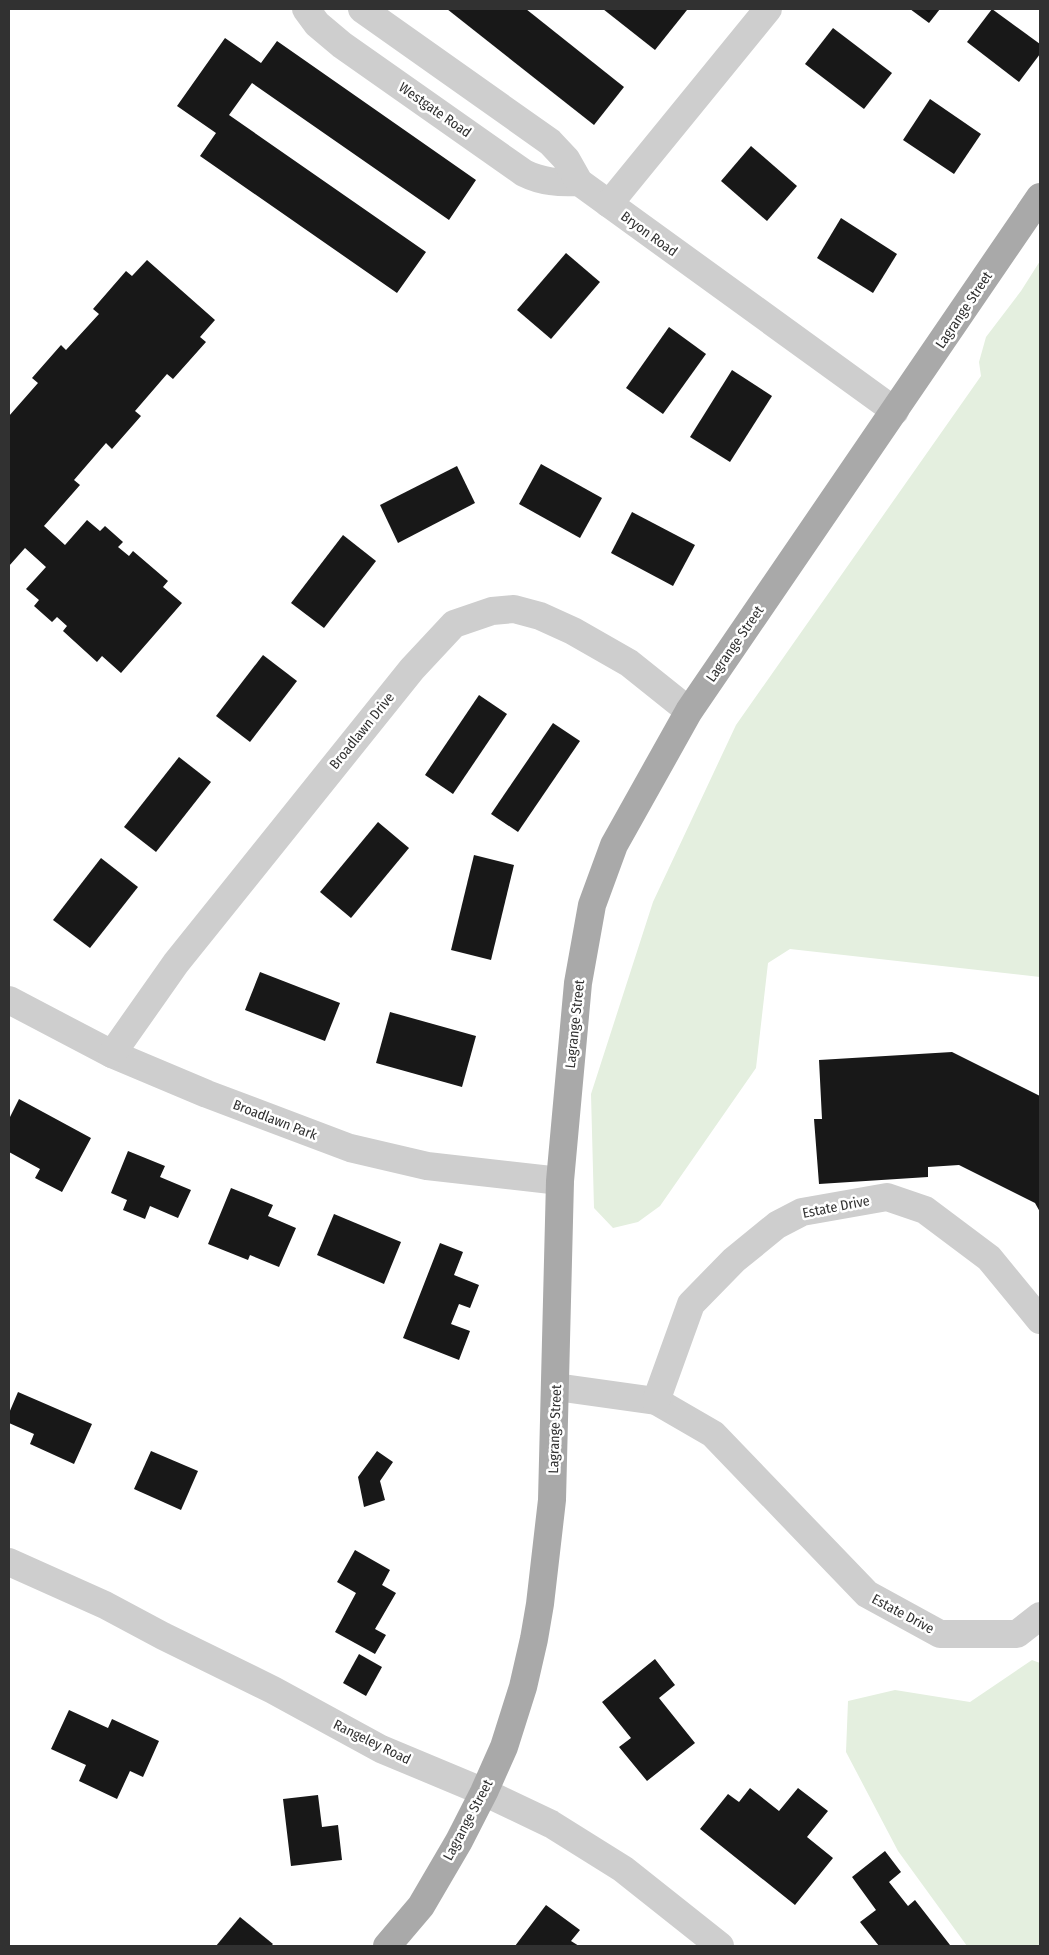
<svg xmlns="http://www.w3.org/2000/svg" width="1049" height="1955" font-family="'Fira Sans Condensed',sans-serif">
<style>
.green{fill:#e4efdf}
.building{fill:#181818}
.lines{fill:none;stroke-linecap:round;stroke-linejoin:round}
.minor{stroke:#cecece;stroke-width:28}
.major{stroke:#a9a9a9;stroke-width:28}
.labels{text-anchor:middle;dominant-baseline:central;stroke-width:5;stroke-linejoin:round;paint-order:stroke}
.street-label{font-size:14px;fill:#313131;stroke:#fff}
</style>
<rect width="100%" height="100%" fill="#fff"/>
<g class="green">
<polygon points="1040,261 1040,977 790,949 768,963 756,1068 660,1206 638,1222 613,1228 594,1208 591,1094 653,902 736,725 981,376 979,362 986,337 1021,291"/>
<polygon points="1032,1660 1040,1663 1040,1946 967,1946 898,1851 846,1752 848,1701 895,1690 970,1702"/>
</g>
<g class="building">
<polygon points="447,9 526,9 624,87 594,125"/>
<polygon points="603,9 685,9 687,10 655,50"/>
<polygon points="910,9 940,9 929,23"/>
<polygon points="992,9 1040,44 1040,54 1019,82 967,42"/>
<polygon points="833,28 892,73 864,109 805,64"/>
<polygon points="225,38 261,63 277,41 476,180 449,220 252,83 229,115 426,252 397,293 200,156 216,133 177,106"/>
<polygon points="930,99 981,134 954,174 903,140"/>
<polygon points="751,146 797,186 767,221 721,181"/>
<polygon points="841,218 897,254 873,293 817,258"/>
<polygon points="566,253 600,282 551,339 517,310"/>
<polygon points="147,260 215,320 200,337 206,342 173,379 167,374 135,411 141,416 112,449 106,443 74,480 80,485 44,526 65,545 87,520 100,531 105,526 123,542 118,547 129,556 133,551 168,581 163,587 182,603 121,673 102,656 97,662 63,631 67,626 57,617 52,622 34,606 39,600 26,589 46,567 25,548 9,566 9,416 38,383 32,378 61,345 66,350 99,314 93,309 126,271 132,276"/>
<polygon points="669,327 706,354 663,414 626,388"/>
<polygon points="732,370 772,396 730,462 690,437"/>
<polygon points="541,464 602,498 580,538 519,504"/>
<polygon points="457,466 475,503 398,543 380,505"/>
<polygon points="632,512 695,545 673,586 611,553"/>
<polygon points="343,535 376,561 324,628 291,603"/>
<polygon points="263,655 297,681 250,742 216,716"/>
<polygon points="479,695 507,714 453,794 425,775"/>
<polygon points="553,723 580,741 518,832 491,814"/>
<polygon points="179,757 211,782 156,852 124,827"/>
<polygon points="378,822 409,848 351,918 320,892"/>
<polygon points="474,855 514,865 491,960 451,950"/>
<polygon points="101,858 138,887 90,948 53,920"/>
<polygon points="260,972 340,1003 325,1041 245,1010"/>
<polygon points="390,1012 476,1036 462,1087 376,1063"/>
<polygon points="952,1052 1040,1096 1040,1212 1035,1203 959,1165 928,1167 928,1177 819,1184 814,1119 822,1119 819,1060"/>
<polygon points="19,1099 91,1138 62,1192 35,1178 40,1169 9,1152 9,1119"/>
<polygon points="128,1151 165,1166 160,1177 191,1190 178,1218 150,1206 145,1219 123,1210 127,1200 111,1193"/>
<polygon points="231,1188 273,1205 268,1216 296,1228 279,1267 250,1255 248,1260 208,1244"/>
<polygon points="334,1214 401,1242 384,1284 317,1255"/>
<polygon points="440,1243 463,1252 454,1275 479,1285 470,1308 459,1304 451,1324 470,1331 459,1360 403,1338"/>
<polygon points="18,1392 92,1424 74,1464 30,1444 34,1434 9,1423 9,1413"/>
<polygon points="151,1451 198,1471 181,1510 134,1489"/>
<polygon points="377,1451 393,1462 380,1481 385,1500 364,1507 358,1477"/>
<polygon points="355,1550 390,1570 382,1585 396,1593 375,1629 386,1635 375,1654 335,1632 356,1593 337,1582"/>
<polygon points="359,1654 382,1667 366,1696 343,1683"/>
<polygon points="655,1659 675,1685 659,1698 695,1743 647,1781 619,1747 631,1738 602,1702"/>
<polygon points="69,1710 108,1728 112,1719 159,1741 143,1777 130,1771 117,1799 79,1781 86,1765 51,1749"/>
<polygon points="750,1788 779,1811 798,1788 828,1811 807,1837 833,1858 795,1905 700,1829 728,1794 739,1802"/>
<polygon points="318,1795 322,1827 338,1825 342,1860 291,1866 283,1799"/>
<polygon points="885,1851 901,1872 889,1882 908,1906 915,1900 950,1945 949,1946 879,1946 860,1922 876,1910 852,1877"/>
<polygon points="546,1905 580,1930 571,1941 579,1946 515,1946"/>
<polygon points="240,1917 273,1944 271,1946 216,1946"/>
</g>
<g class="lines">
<g class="minor">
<path d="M306 9 317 24 342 45 524 173C542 182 559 183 579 182"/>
<polyline points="362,9 550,142 566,159 579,182 895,411"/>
<polyline points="609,204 768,9"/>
<polyline points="9,1000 112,1054 207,1094 350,1148 427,1166 560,1181"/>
<polyline points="112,1054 176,963 412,669 454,624 492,611 514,609 540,616 573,631 629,663 689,711"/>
<polyline points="556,1387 656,1401 713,1434 867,1594 940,1634 1017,1634 1040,1616"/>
<polyline points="656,1401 691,1304 734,1260 777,1225 802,1212 887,1197 925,1210 989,1258 1040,1320"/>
<polyline points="9,1562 105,1605 163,1636 273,1690 381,1749 484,1792 551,1824 623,1869 720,1946"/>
</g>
<polyline class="major" points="387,1946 421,1906 459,1841 484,1792 504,1747 523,1687 534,1639 540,1604 552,1500 560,1181 578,983 592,905 614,845 689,711 1040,197"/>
</g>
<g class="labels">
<g class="street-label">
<text transform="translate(435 110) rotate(35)">Westgate Road</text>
<text transform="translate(649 234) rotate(36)">Bryon Road</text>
<text transform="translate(964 310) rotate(-56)">Lagrange Street</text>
<text transform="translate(735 644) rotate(-55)">Lagrange Street</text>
<text transform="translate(362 731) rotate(-51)">Broadlawn Drive</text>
<text transform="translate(575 1024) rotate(-84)">Lagrange Street</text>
<text transform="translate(275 1120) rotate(21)">Broadlawn Park</text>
<text transform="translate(836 1207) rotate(-11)">Estate Drive</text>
<text transform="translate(555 1429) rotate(-88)">Lagrange Street</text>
<text transform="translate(903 1614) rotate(28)">Estate Drive</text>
<text transform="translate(372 1742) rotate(26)">Rangeley Road</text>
<text transform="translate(468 1820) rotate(-62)">Lagrange Street</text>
</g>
</g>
<rect width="1049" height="1955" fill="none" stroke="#313131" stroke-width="20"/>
</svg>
